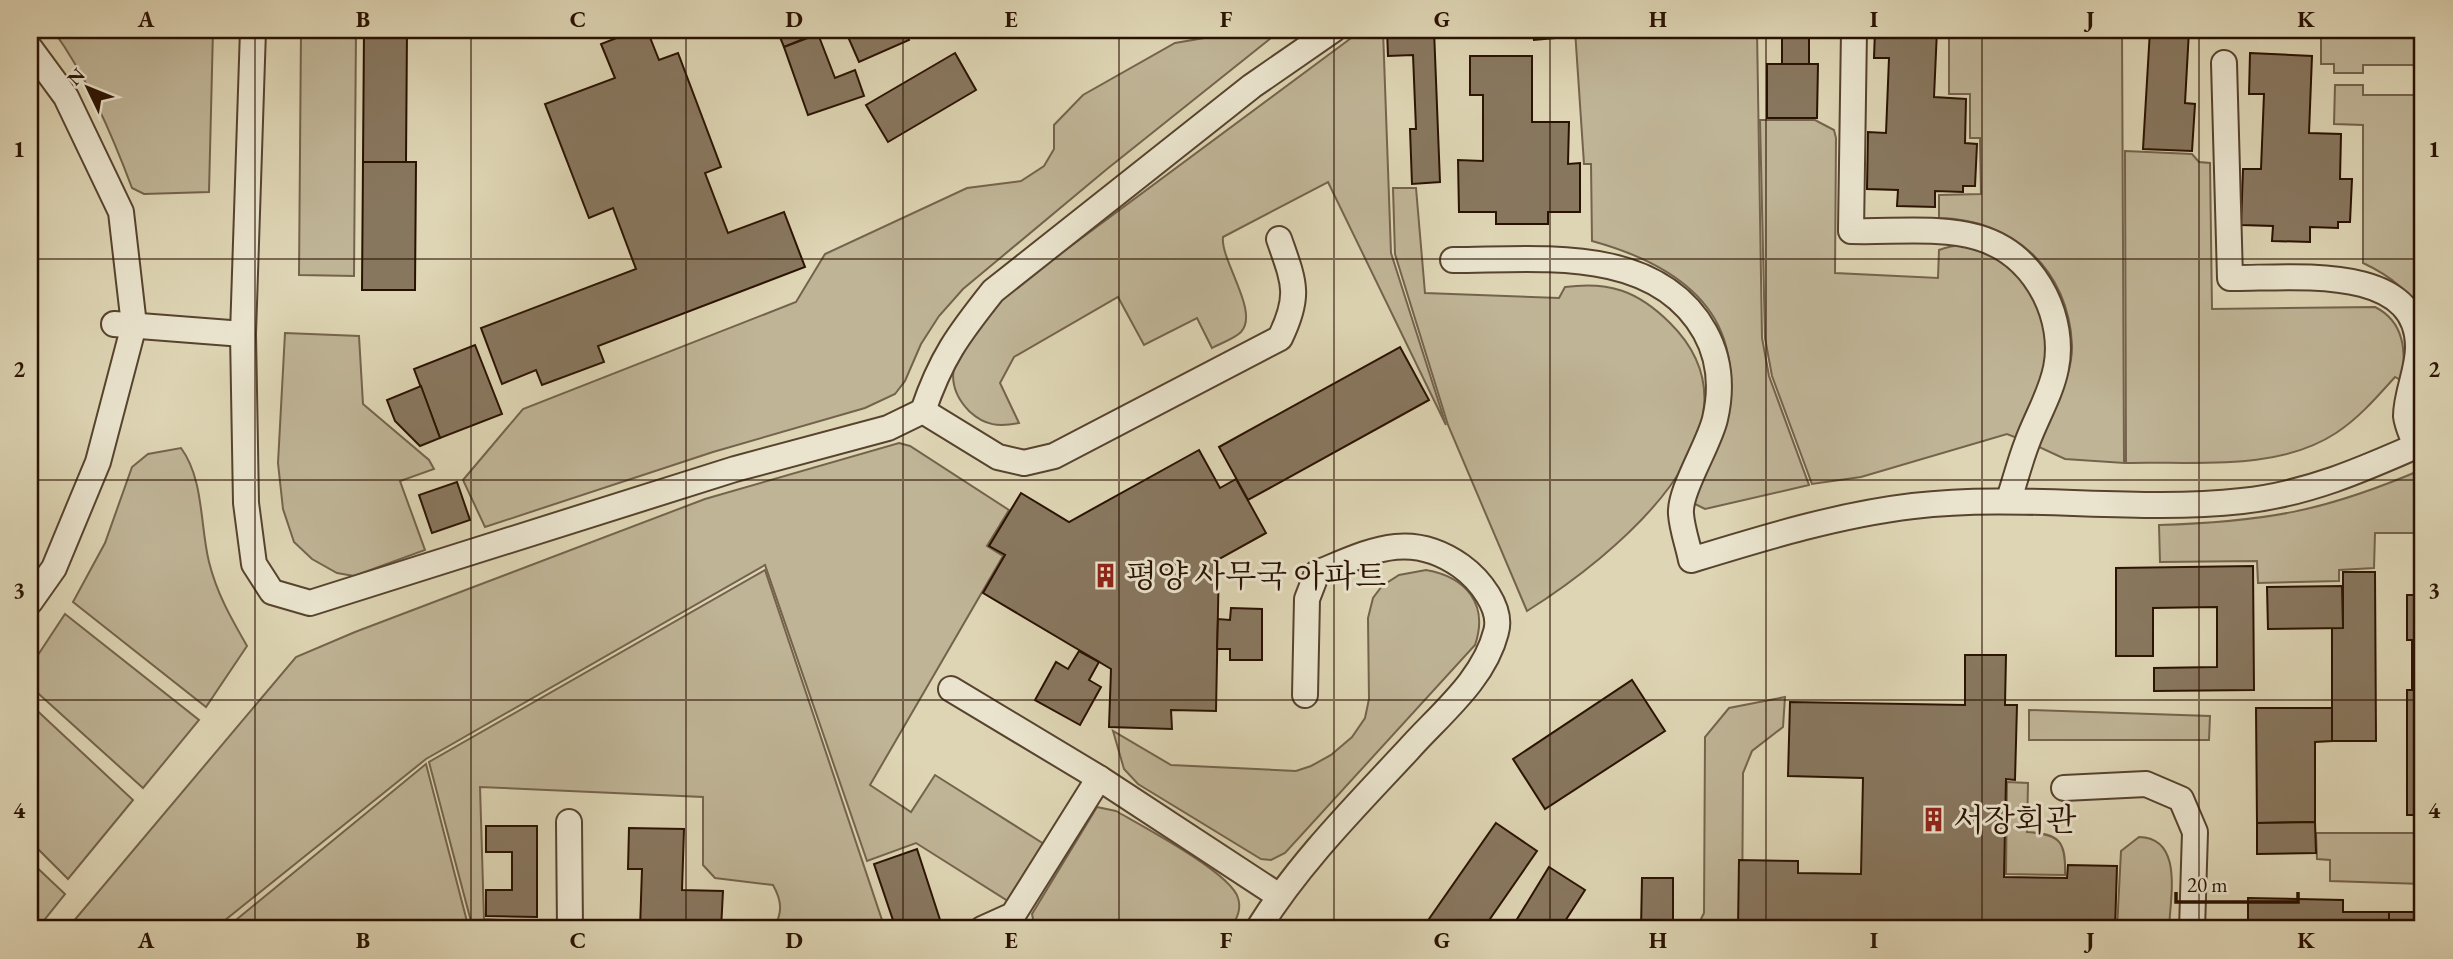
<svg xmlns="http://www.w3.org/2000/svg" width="2453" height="959" font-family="'EB Garamond','Noto Serif KR',serif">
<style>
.green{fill:#bfb496;stroke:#74634c;stroke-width:2}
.building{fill:#88775f;stroke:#2a1202;stroke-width:2}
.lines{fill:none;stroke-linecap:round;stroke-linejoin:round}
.lane-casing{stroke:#57432e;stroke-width:28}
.lane{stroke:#eae4ce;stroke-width:24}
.grid{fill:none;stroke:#2a1202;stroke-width:2;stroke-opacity:0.55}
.labels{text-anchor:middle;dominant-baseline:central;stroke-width:6;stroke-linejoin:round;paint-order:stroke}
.poi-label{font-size:32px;fill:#2a1202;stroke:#eae4ce;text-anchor:start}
.neatline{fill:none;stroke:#2a1202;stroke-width:2.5}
.grid-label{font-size:23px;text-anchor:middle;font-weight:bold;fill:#2a1202}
</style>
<rect width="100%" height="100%" fill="#ded5b4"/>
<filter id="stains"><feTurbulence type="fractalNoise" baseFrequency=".00286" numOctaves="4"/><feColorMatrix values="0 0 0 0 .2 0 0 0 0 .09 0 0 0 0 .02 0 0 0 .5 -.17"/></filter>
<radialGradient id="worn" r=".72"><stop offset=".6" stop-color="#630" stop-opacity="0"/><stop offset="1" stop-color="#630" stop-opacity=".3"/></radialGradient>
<g class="green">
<path d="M53 30H213L209 192 144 194 132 188C111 132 88 79 53 30Z"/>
<polygon points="301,30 356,30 354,276 299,275"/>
<polygon points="1251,30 1281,30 1107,169 963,289 939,316 921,344 905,381 895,394 865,408 713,452 485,527 463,480 523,409 796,302 825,254 967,188 1021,181 1044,166 1054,149 1054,125 1083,95 1175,43"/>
<path d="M1362 30H1383L1391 253 1446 425 1328 182 1223 237C1220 260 1260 312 1241 332 1234 339 1221 343 1212 348L1197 318 1144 345 1118 297 1014 357 1000 383 1019 423C999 427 985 426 969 411 924 365 985 316 1017 286Z"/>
<path d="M1575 30H1757L1762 338 1769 376 1809 485 1705 509 1691 502C1762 375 1741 282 1592 241L1591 164H1584Z"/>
<path d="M1949 30H2122L2124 463 2065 459 2039 447C2048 414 2073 381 2072 345 2069 270 2013 219 1939 218V195L1981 194 1980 138H1970V94H1949Z"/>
<path d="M2321 30H2423V317C2411 291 2389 275 2363 263V125L2334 124 2335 85H2363V95H2419V65H2363V73H2334V64H2321Z"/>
<path d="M1760 120H1815L1834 130 1836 138 1835 273 1938 278 1939 250C2007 223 2058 317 2045 374 2041 395 2026 418 2017 438L2007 434 1861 477 1812 484 1772 376 1765 338Z"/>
<path d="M2125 151 2192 154 2199 162 2210 163 2212 309 2375 307C2405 322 2406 352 2402 381L2395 377C2377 397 2359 418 2336 433 2277 472 2193 461 2126 463Z"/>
<path d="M1393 188H1416L1425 293 1559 298 1565 287C1609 281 1638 291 1670 323 1776 428 1611 558 1527 611L1448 425 1395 254Z"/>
<polygon points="285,333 359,336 363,404 429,460 434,469 400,481 425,550 354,576 337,573 312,559 294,542 283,509 278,463"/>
<polygon points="899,443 910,446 1009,510 987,546 1003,556 870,785 911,812 935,775 1044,844 1008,901 916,843 867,861 765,565 426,759 214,929 67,929 296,657 355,632 705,499"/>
<path d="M181 448C204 479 200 526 209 562 217 594 231 618 247 646L206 707 73 602 105 543 132 467 148 454Z"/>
<path d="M2423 469V533H2375L2374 568 2339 570V581L2258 583 2257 561 2160 562 2159 525C2265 522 2326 511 2423 469Z"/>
<path d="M765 570 885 929H773C783 913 782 901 773 885L715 878 703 865V797L480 787 484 919 537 922V929H473L429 762Z"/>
<path d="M1426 570C1466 577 1489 604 1475 645L1285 853 1271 860 1261 859 1138 784 1124 769 1113 731 1171 765 1296 771 1311 766 1331 755 1352 737 1365 718 1369 699 1368 618 1373 598 1382 586 1399 575Z"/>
<polygon points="65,614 199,720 143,788 30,686 30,667"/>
<polygon points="1785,697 1783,727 1752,751 1743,773 1742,929 1696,929 1704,913 1705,737 1729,708"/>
<polygon points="30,704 133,800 68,879 30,841"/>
<polygon points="2029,710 2210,716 2209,740 2029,740"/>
<polygon points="426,764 469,929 225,929"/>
<path d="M2007 782 2028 783 2027 832C2060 834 2066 841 2065 875L2006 874Z"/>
<path d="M1097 807 1116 811C1142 826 1231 873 1238 898 1242 910 1236 919 1231 929H1035L1032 914Z"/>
<polygon points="2316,833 2423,833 2423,884 2330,881 2330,860 2317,859"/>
<path d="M2139 837C2184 838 2170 898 2169 929H2117L2121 851Z"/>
<polygon points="30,861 65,894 37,929 30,929"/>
</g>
<g class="building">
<polygon points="364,30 407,30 406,162 363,162"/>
<polygon points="637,30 647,30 659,60 678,53 721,167 705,173 728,233 784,212 805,267 598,346 604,362 542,385 536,370 502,384 481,328 636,269 613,208 589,218 545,104 615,78 601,44"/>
<polygon points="777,30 798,30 801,40 784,47"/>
<polygon points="845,30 905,30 909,40 859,62"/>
<polygon points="1387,30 1434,30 1440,182 1412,184 1410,129 1416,129 1413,55 1388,56"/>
<polygon points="1533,30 1565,30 1566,37 1534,40"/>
<rect x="1782" y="30" width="27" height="34"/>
<polygon points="1875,30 1937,30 1934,97 1966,99 1965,143 1977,144 1975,186 1963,186 1963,192 1935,191 1935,207 1897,206 1898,190 1867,189 1868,132 1886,133 1889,58 1874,58"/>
<polygon points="2150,30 2189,30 2185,103 2195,104 2192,151 2143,149"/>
<polygon points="818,34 835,78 855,70 864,96 808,115 784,47"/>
<polygon points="955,53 976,90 888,142 866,105"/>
<polygon points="2250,53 2312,56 2309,133 2341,134 2340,179 2352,179 2350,222 2338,222 2338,228 2310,227 2310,242 2272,241 2273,226 2241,225 2243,169 2261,169 2264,94 2249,94"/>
<polygon points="1470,56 1532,56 1532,122 1569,122 1568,164 1580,163 1580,212 1548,212 1548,224 1496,224 1496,212 1459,212 1458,160 1483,161 1483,95 1470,95"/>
<polygon points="1767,64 1818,64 1817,118 1767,118"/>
<polygon points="363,162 416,162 415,290 362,290"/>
<polygon points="475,345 502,414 440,438 414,369"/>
<polygon points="1400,347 1429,400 1248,500 1219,447"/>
<polygon points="421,386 440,438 420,446 395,421 387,400"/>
<polygon points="1199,450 1220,488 1236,479 1266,533 1219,559 1216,711 1171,710 1172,729 1109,727 1111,669 983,593 1005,555 989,546 1021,493 1069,522"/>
<polygon points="457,482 470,520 432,533 419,495"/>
<polygon points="2253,566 2254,690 2154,691 2154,668 2217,667 2217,607 2153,608 2153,656 2116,656 2116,568"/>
<polygon points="2343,572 2375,572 2376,741 2332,741 2332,628 2343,628"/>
<polygon points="2342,586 2343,628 2268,629 2267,587"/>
<polygon points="2407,595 2423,595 2423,815 2407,815 2407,690 2412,690 2412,640 2407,640"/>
<polygon points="1231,608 1262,609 1262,660 1230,660 1230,649 1217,649 1218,619 1230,620"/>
<polygon points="1079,651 1099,662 1089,680 1101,687 1080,725 1035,700 1056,662 1068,669"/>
<polygon points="1965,655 2006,655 2005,705 2017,705 2015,780 2006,779 2004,877 2067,878 2068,865 2117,866 2115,929 1738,929 1739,860 1798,861 1798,873 1861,874 1863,778 1788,776 1790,702 1965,705"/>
<polygon points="1632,680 1665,731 1545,809 1513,759"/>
<polygon points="2256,708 2332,708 2332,741 2315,742 2315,822 2257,823"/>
<polygon points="2315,822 2316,853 2257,854 2257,823"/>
<polygon points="1496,823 1537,851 1483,929 1422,929"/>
<polygon points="486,826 537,826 537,917 486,916 486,890 512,890 512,852 486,852"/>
<polygon points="629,828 684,829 682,890 723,891 721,929 640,929 642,869 628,869"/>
<polygon points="917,849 943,929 896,929 874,864"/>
<polygon points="1549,867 1585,890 1560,929 1511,929"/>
<polygon points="1642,878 1673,878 1673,929 1641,929"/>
<polygon points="2248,898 2343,900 2343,912 2389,912 2389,929 2248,929"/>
<rect x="2389" y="912" width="34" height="17"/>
</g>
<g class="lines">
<defs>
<g id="lane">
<path d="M253 30 243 334 246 503 254 564 272 592 310 603 735 469 888 428 923 411 998 457 1024 463 1054 456 1280 338C1301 295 1294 282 1279 239"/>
<path d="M1854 30 1851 231C1928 233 2004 215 2045 295 2056 317 2061 344 2056 368 2051 394 2036 418 2027 443 2020 461 2015 481 2009 499"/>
<polyline points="30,48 66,97 121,212 134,325 98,462 54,568 30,602"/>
<path d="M2224 63 2230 278C2287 279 2419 261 2418 348 2418 370 2406 394 2406 416 2407 426 2413 437 2416 447"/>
<path d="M1453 260C1537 260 1656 244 1705 332 1720 359 1722 389 1715 419 1709 445 1679 491 1681 514 1682 529 1688 545 1691 560 1763 538 1837 515 1913 506 2022 493 2133 513 2242 501 2308 494 2364 469 2423 443"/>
<polyline points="114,324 243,334"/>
<path d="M923 411C941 358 958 335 993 291L1252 86 1333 30"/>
<polyline points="951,689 1099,778 1279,896"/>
<polyline points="2064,788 2146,784 2181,799 2195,832 2192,929"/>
<polyline points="569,822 570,929"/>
<polyline points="982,929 1013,915 1099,778"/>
<path d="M1258 929C1299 863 1355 807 1408 750 1439 715 1484 680 1496 632 1503 608 1479 579 1461 566 1409 529 1369 552 1317 573L1307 599 1305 695"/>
</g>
</defs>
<use href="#lane" class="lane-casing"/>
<use href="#lane" class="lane"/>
</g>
<path class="grid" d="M255 30V929M471 30V929M686 30V929M903 30V929M1119 30V929M1334 30V929M1550 30V929M1766 30V929M1982 30V929M2199 30V929M30 259H2423M30 480H2423M30 700H2423"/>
<defs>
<symbol id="building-bare" viewBox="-9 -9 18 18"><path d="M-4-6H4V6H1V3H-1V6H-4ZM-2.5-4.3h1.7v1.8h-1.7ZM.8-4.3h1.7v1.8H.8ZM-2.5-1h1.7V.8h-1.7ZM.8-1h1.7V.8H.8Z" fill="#8f2418" stroke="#eae4ce" stroke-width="2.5" paint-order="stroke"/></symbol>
</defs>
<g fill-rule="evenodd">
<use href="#building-bare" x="1088" y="558" width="35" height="35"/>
<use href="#building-bare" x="1916" y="802" width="35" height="35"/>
</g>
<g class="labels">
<g class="poi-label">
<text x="1126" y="576">평양 사무국 아파트</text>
<text x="1953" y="820">서장회관</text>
</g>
</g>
<rect width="2453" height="959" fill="none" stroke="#ded5b4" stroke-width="77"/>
<g transform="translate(88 88) rotate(313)" stroke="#eae4ce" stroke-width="5" paint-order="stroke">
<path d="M0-5L12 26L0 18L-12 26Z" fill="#2a1202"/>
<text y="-10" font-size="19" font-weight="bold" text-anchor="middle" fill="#2a1202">N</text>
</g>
<path d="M2176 892v10h122v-10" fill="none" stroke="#2a1202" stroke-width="3.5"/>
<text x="2187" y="892" font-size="21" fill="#2a1202" stroke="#eae4ce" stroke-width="5" paint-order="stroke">20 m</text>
<rect x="38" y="38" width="2376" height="882" class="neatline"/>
<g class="grid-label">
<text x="146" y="27">A</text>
<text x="363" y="27">B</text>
<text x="578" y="27">C</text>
<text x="794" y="27">D</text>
<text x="1011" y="27">E</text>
<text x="1226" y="27">F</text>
<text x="1442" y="27">G</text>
<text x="1658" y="27">H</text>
<text x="1874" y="27">I</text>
<text x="2090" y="27">J</text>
<text x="2306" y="27">K</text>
<text x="19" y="157">1</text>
<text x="2434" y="157">1</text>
<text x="19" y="377">2</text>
<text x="2434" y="377">2</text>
<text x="19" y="598">3</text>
<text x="2434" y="598">3</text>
<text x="19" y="818">4</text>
<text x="2434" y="818">4</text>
<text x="146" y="948">A</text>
<text x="363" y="948">B</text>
<text x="578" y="948">C</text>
<text x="794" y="948">D</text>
<text x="1011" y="948">E</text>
<text x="1226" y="948">F</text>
<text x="1442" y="948">G</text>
<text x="1658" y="948">H</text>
<text x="1874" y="948">I</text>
<text x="2090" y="948">J</text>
<text x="2306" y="948">K</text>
</g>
<rect width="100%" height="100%" filter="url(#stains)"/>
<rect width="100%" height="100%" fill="url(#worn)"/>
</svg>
